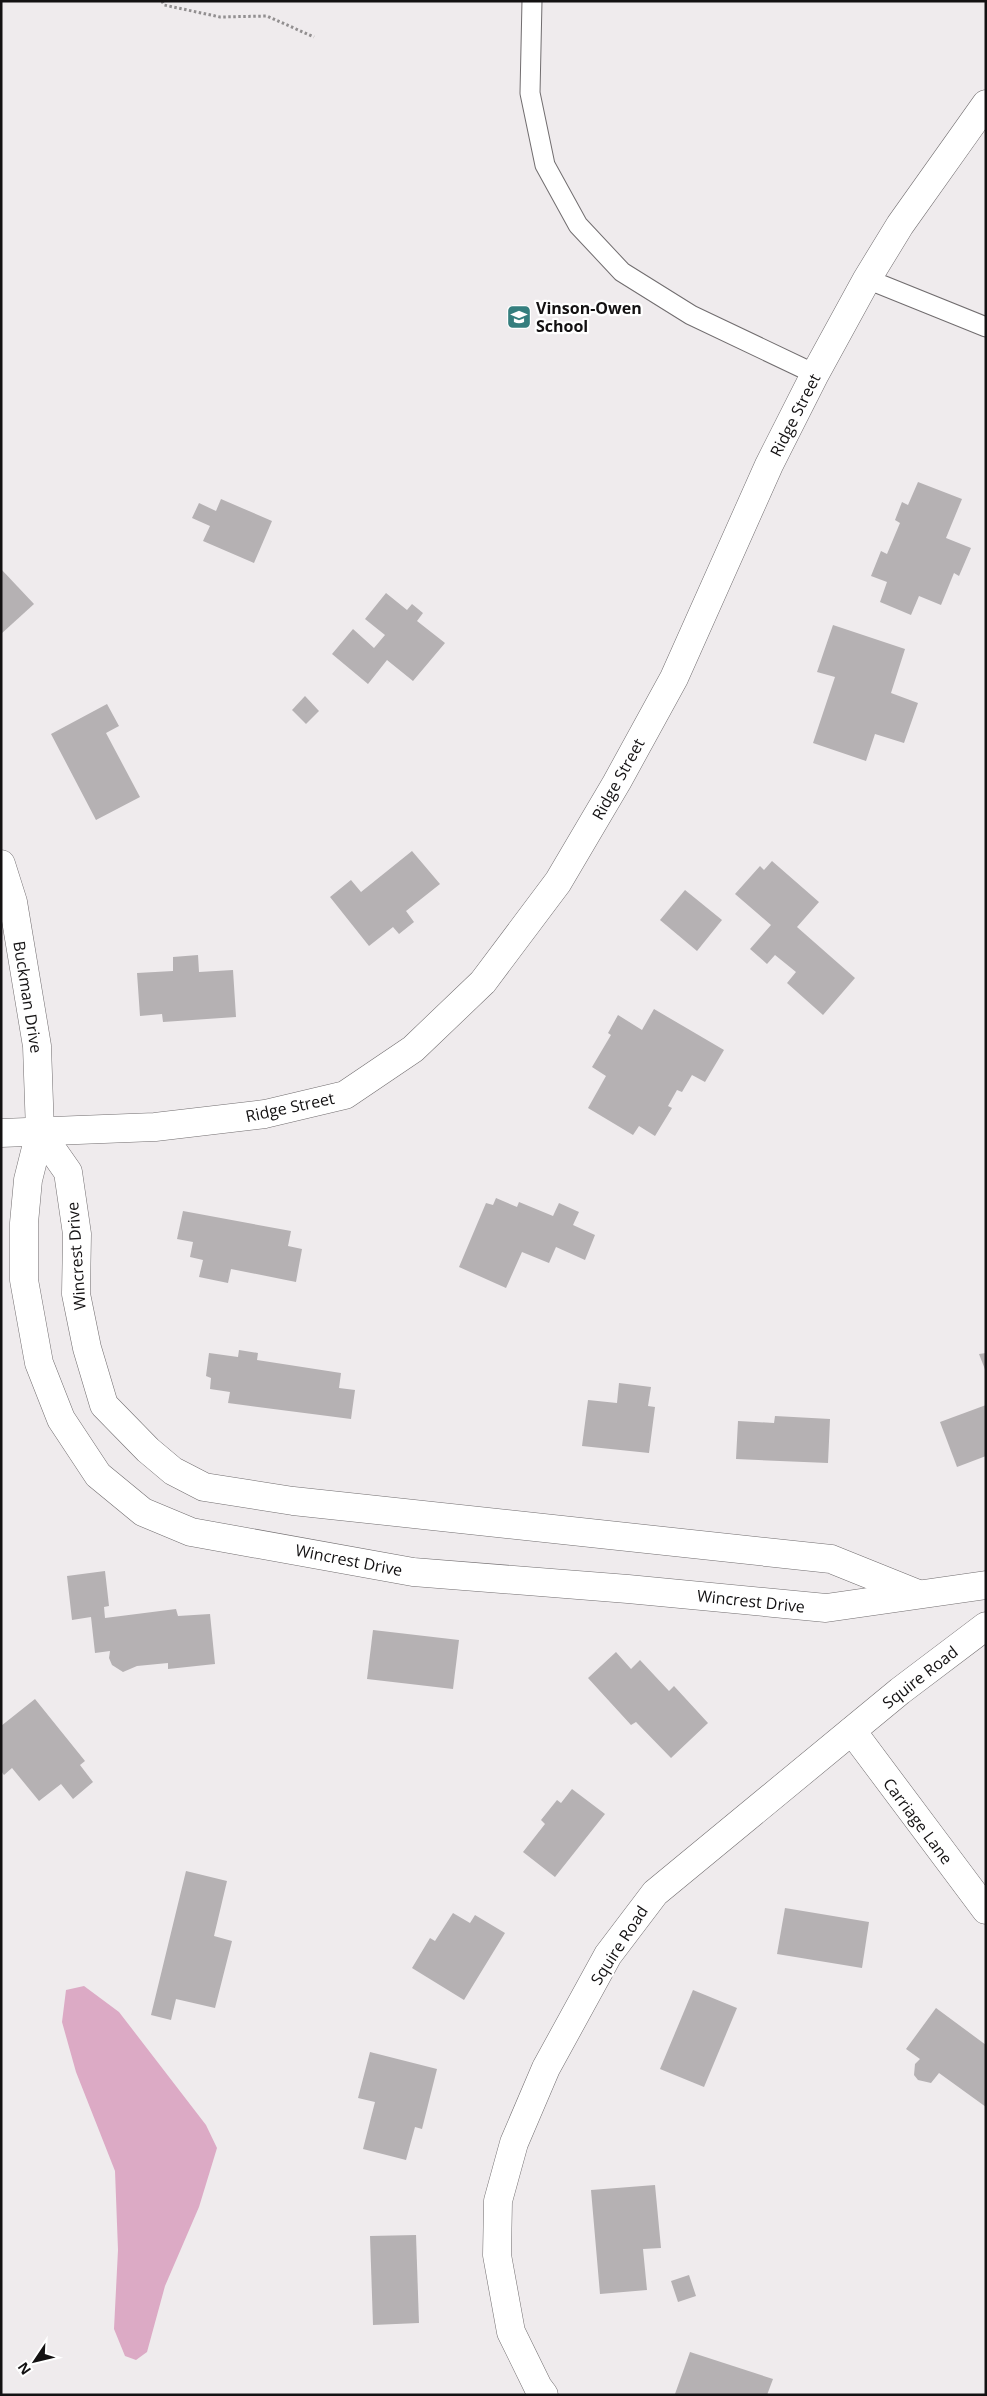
<svg xmlns="http://www.w3.org/2000/svg" width="987" height="2396" font-family="'Open Sans',sans-serif">
<style>
.green{fill:#dcaac5}
.building{fill:#b5b1b3}
.lines{fill:none;stroke-linecap:round;stroke-linejoin:round}
.lane-casing{stroke:#716d6f;stroke-width:21}
.street-casing{stroke:#716d6f;stroke-width:29}
.secondary-casing{stroke:#716d6f;stroke-width:29}
.path{stroke:#928f90;stroke-width:3;stroke-dasharray:2.5 2.5;stroke-linecap:butt}
.lane{stroke:#fff;stroke-width:19}
.street{stroke:#fff;stroke-width:28}
.secondary{stroke:#fff;stroke-width:28}
.labels{text-anchor:middle;dominant-baseline:central;stroke-width:4.5;stroke-linejoin:round;paint-order:stroke}
.poi-label{font-size:16px;font-weight:bold;fill:#131112;stroke:#fff;text-anchor:start}
.street-label{font-size:16px;fill:#131112;stroke:#fff}
</style>
<rect width="100%" height="100%" fill="#efebed"/>
<polygon class="green" points="84,1986 119,2012 206,2125 217,2148 199,2207 165,2286 147,2352 136,2360 125,2356 114,2329 118,2250 115,2171 76,2072 62,2022 66,1990"/>
<g class="building">
<polygon points="918,482 962,499 946,538 971,548 959,576 954,573 941,605 919,596 911,615 880,602 887,582 871,576 881,551 887,554 900,523 895,520 902,502 908,505"/>
<polygon points="221,499 272,521 254,563 203,541 210,526 192,518 199,503 216,511"/>
<polygon points="1,569 34,604 1,634"/>
<polygon points="386,593 407,610 412,604 423,613 417,621 445,643 413,681 387,660 368,684 332,654 353,629 374,648 385,635 365,619"/>
<polygon points="833,625 905,649 891,693 918,703 904,743 875,734 866,761 813,743 835,677 817,672"/>
<polygon points="305,696 319,711 306,724 292,710"/>
<polygon points="107,704 119,726 106,733 140,797 96,820 51,734"/>
<polygon points="412,851 440,884 406,911 414,922 399,934 393,927 369,946 330,897 351,880 361,892"/>
<polygon points="772,861 819,902 797,927 855,978 823,1015 787,983 796,972 775,955 767,964 750,949 771,925 735,894 760,866 764,870"/>
<polygon points="685,890 722,920 697,951 660,920"/>
<polygon points="198,955 199,972 233,970 236,1017 163,1022 162,1014 140,1016 137,973 173,971 173,957"/>
<polygon points="654,1009 724,1050 705,1082 692,1075 682,1092 677,1090 668,1106 672,1108 655,1136 639,1126 633,1135 588,1108 606,1076 592,1067 611,1035 608,1033 618,1015 642,1030"/>
<polygon points="496,1198 517,1207 519,1202 553,1216 559,1203 579,1212 573,1225 595,1235 585,1260 556,1247 549,1263 522,1252 506,1288 459,1267 486,1203 493,1205"/>
<polygon points="183,1211 291,1231 288,1246 302,1249 296,1282 231,1269 228,1283 199,1277 203,1260 190,1257 193,1242 177,1239"/>
<polygon points="239,1350 258,1353 257,1360 341,1373 339,1388 355,1390 351,1419 228,1403 230,1392 210,1389 211,1378 206,1376 209,1353 238,1357"/>
<polygon points="986,1353 986,1372 979,1354"/>
<polygon points="619,1383 651,1387 648,1406 655,1407 649,1453 582,1446 588,1400 617,1403"/>
<polygon points="986,1405 986,1456 957,1467 940,1422"/>
<polygon points="775,1416 830,1419 828,1463 736,1459 738,1421 774,1423"/>
<polygon points="105,1571 109,1606 104,1607 105,1618 176,1609 178,1616 210,1614 215,1664 168,1669 168,1663 137,1666 123,1672 112,1665 109,1658 110,1651 95,1653 91,1617 72,1620 67,1576"/>
<polygon points="373,1630 459,1640 453,1689 367,1679"/>
<polygon points="616,1652 631,1669 640,1660 669,1691 674,1686 708,1723 671,1758 636,1722 631,1725 588,1678"/>
<polygon points="35,1699 85,1761 80,1765 93,1782 73,1799 61,1784 39,1801 12,1768 4,1775 1,1771 1,1726"/>
<polygon points="572,1789 605,1814 555,1877 523,1852 545,1824 541,1820 557,1800 561,1803"/>
<polygon points="186,1871 227,1881 214,1936 232,1941 215,2008 176,1999 171,2020 151,2015"/>
<polygon points="785,1908 869,1922 862,1968 777,1954"/>
<polygon points="453,1913 470,1923 475,1915 505,1933 464,2000 412,1968 430,1938 435,1941"/>
<polygon points="693,1990 737,2008 704,2087 660,2069"/>
<polygon points="936,2008 986,2045 986,2107 939,2073 931,2083 918,2080 914,2075 915,2064 920,2059 906,2049"/>
<polygon points="370,2052 437,2069 422,2129 415,2127 406,2160 363,2149 375,2102 358,2098"/>
<polygon points="655,2185 661,2248 643,2249 647,2290 600,2294 591,2190"/>
<polygon points="416,2235 419,2323 373,2325 370,2236"/>
<polygon points="689,2275 696,2296 678,2302 671,2281"/>
<polygon points="690,2352 773,2379 767,2395 675,2394"/>
</g>
<g class="lines">
<defs>
<g id="lane">
<polyline points="532,1 530,93 545,165 578,225 622,272 691,315 815,374"/>
<polyline points="867,279 986,327"/>
</g>
<g id="street">
<polyline points="1,864 13,902 37,1046 40,1132 28,1180 24,1223 24,1280 39,1363 61,1419 98,1475 143,1512 191,1532 413,1572 628,1589 826,1608 986,1585"/>
<polyline points="40,1132 68,1172 77,1234 76,1294 87,1348 104,1405 148,1450 173,1471 204,1487 293,1501 831,1559 918,1594"/>
<polyline points="852,1731 986,1910"/>
<polyline points="544,2395 538,2387 511,2332 497,2255 498,2201 514,2143 546,2068 608,1955 655,1893 900,1691 986,1626"/>
</g>
<polyline id="secondary" points="1,1133 155,1127 265,1114 345,1095 413,1049 483,982 558,882 617,782 674,678 769,465 815,374 867,279 900,225 986,104"/>
</defs>
<use href="#lane" class="lane-casing"/>
<use href="#street" class="street-casing"/>
<use href="#secondary" class="secondary-casing"/>
<polyline class="path" points="162,1 164,5 220,17 267,16 314,37"/>
<use href="#lane" class="lane"/>
<use href="#street" class="street"/>
<use href="#secondary" class="secondary"/>
</g>
<defs>
<symbol id="school-square" viewBox="-11 -11 22 22"><rect x="-9" y="-9" width="18" height="18" rx="4" fill="#357e7e" stroke="#fff"/><path d="M0-5L7-2L0 1L-7-2ZM-4 1L0 2.5L4 1V4Q0 6-4 4Z" fill="#fff"/></symbol>
</defs>
<g fill-rule="evenodd">
<use href="#school-square" x="505" y="303" width="28" height="28"/>
</g>
<g class="labels">
<g class="poi-label">
<text x="536" y="308">Vinson-Owen<tspan x="536" dy="18">School</tspan></text>
</g>
<g class="street-label">
<text transform="translate(795 415) rotate(-63)">Ridge Street</text>
<text transform="translate(618 779) rotate(-61)">Ridge Street</text>
<text transform="translate(28 997) rotate(81)">Buckman Drive</text>
<text transform="translate(290 1107) rotate(-12)">Ridge Street</text>
<text transform="translate(76 1256) rotate(-94)">Wincrest Drive</text>
<text transform="translate(349 1560) rotate(11)">Wincrest Drive</text>
<text transform="translate(751 1601) rotate(6)">Wincrest Drive</text>
<text transform="translate(920 1677) rotate(-38)">Squire Road</text>
<text transform="translate(918 1821) rotate(53)">Carriage Lane</text>
<text transform="translate(619 1945) rotate(-57)">Squire Road</text>
</g>
</g>
<rect width="987" height="2396" fill="none" stroke="#131112" stroke-width="5"/>
<g transform="translate(35 2361) rotate(235)" stroke="#ffffff" stroke-width="4" paint-order="stroke">
<path d="M0-4L9 19L0 12L-9 19Z" fill="#131112"/>
<text y="-8" font-size="14" font-weight="bold" text-anchor="middle" fill="#131112">N</text>
</g>
</svg>
